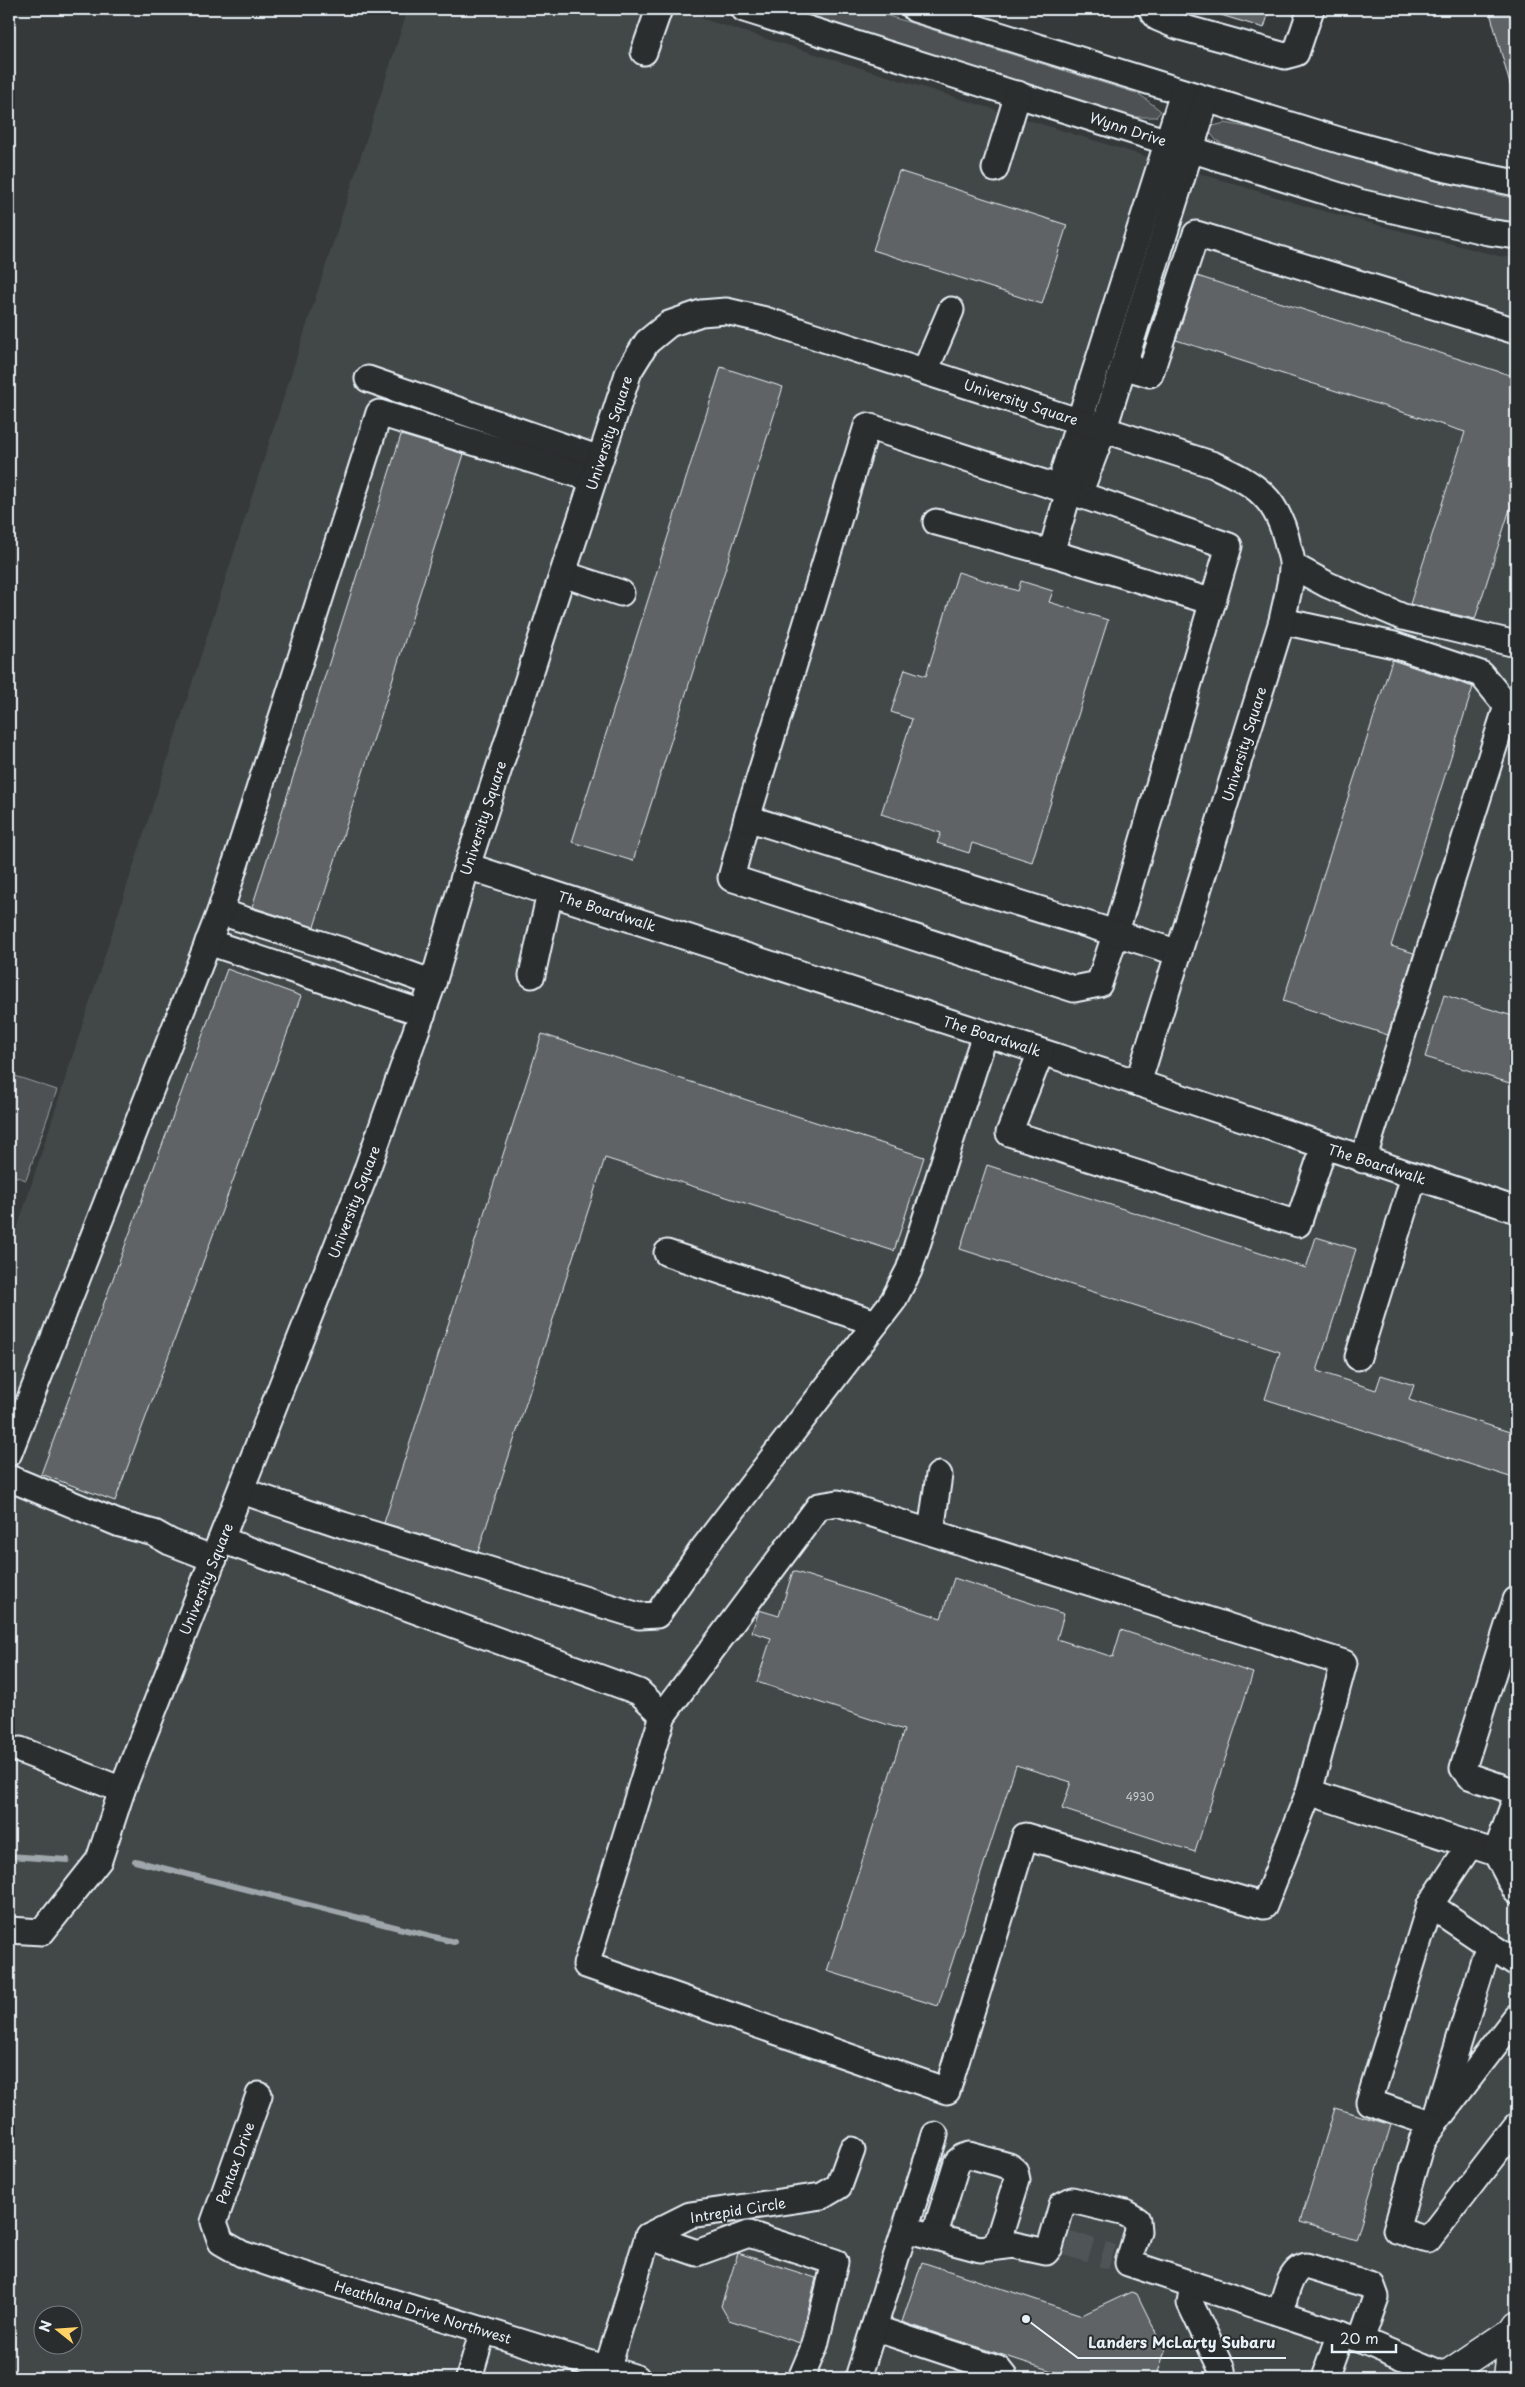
<svg xmlns="http://www.w3.org/2000/svg" width="1525" height="2387" font-family="'Playpen Sans',sans-serif">
<style>
.built{fill:#424647;fill-rule:evenodd}
.green{fill:#4d5152;stroke:#9aa1a5}
.lines{fill:none;stroke-linecap:round;stroke-linejoin:round}
.stream{stroke:#a0a7ac;stroke-width:6}
.building{fill:#5f6365;stroke:#e8f1f8}
.minor-tunnel{stroke:#505556;stroke-width:25;stroke-dasharray:25 12;stroke-linecap:butt}
.minor-casing{stroke:#e8f1f8;stroke-width:29}
.highway-casing{stroke:#e8f1f8;stroke-width:31}
.minor{stroke:#2a2d2e;stroke-width:25}
.highway{stroke:#2a2d2e;stroke-width:28}
.labels{text-anchor:middle;dominant-baseline:central;stroke-width:4;stroke-linejoin:round;paint-order:stroke}
.number-label{font-size:11px;fill:#c6ced3}
.street-label{font-size:14px;fill:#e8f1f8;stroke:#2a2d2e}
.leader{fill:none;stroke:#e8f1f8;stroke-width:2}
.callout-dot{fill:#e8f1f8;stroke:#2a2d2e;stroke-width:2}
.callout-label{font-size:15px;text-anchor:middle;font-weight:bold;fill:#e8f1f8;stroke:#2a2d2e;stroke-width:4;stroke-linejoin:round;paint-order:stroke}
</style>
<rect width="100%" height="100%" fill="#35393a"/>
<filter id="ink" filterUnits="userSpaceOnUse"><feTurbulence type="fractalNoise" baseFrequency=".02" numOctaves="2"/><feDisplacementMap in="SourceGraphic" scale="10" xChannelSelector="R" yChannelSelector="G"/><feConvolveMatrix kernelMatrix="1 2 1 2 8 2 1 2 1" color-interpolation-filters="sRGB"/></filter>
<g filter="url(#ink)">
<path class="built" d="M408 9H671L1312 208 1499 256 1516 258V2378H9V1254ZM42 2314H72V2344H42Z"/>
<g class="green">
<polygon points="782,9 866,9 1139,94 1161,111 1156,117 1129,117"/>
<polygon points="1225,123 1251,128 1406,174 1516,199 1516,225 1361,189 1227,147 1216,140 1208,130 1209,127"/>
<polygon points="9,1074 57,1090 26,1180 9,1174"/>
</g>
<g class="lines">
<g class="stream">
<polyline points="9,1856 67,1860"/>
<polyline points="135,1861 454,1942"/>
</g>
</g>
<g class="building">
<polygon points="1214,9 1270,9 1264,28 1214,13"/>
<polygon points="1489,9 1516,9 1516,87 1511,88"/>
<polygon points="899,171 1067,225 1042,304 873,250"/>
<polygon points="1197,276 1516,377 1516,490 1475,619 1410,604 1465,432 1176,340"/>
<polygon points="721,367 783,387 633,861 572,842"/>
<polygon points="401,435 464,454 314,927 252,907"/>
<polygon points="958,572 1018,591 1021,581 1053,591 1049,602 1108,620 1032,862 972,843 969,853 937,843 941,833 881,814 912,719 891,712 905,669 926,676"/>
<polygon points="1392,660 1473,687 1391,946 1414,953 1388,1035 1283,1001"/>
<polygon points="227,969 301,996 115,1501 41,1474"/>
<polygon points="1444,995 1516,1017 1516,1085 1425,1057"/>
<polygon points="542,1034 924,1157 894,1251 605,1158 478,1552 384,1523"/>
<polygon points="987,1165 1306,1268 1316,1237 1356,1249 1317,1371 1376,1390 1381,1375 1414,1385 1409,1400 1516,1434 1516,1479 1265,1399 1280,1352 960,1249"/>
<polygon points="793,1571 941,1618 954,1578 1064,1614 1057,1639 1113,1657 1121,1630 1253,1673 1195,1852 1062,1809 1071,1782 1016,1765 938,2006 827,1971 904,1730 757,1682 771,1638 752,1632 759,1610 779,1616"/>
<polygon points="1335,2108 1391,2125 1356,2239 1300,2222"/>
<polygon points="738,2253 816,2278 800,2343 729,2320 721,2306"/>
<polygon points="922,2262 1082,2315 1131,2292 1137,2294 1165,2351 1156,2378 1065,2378 1064,2375 902,2322"/>
</g>
<g class="lines">
<polyline class="minor-tunnel" points="1067,2243 1112,2257"/>
<defs>
<g id="minor">
<polyline points="744,9 1359,202 1488,232 1516,236"/>
<polyline points="915,9 1342,141 1442,168 1516,183"/>
<polyline points="1151,9 1158,18 1177,26 1285,56 1296,53 1311,9"/>
<polyline points="644,52 659,9"/>
<polyline points="995,169 1018,94"/>
<polyline points="1123,366 1150,374 1196,234 1516,331"/>
<polyline points="925,371 951,310"/>
<polyline points="368,379 600,459"/>
<polygon points="867,426 1069,491 1229,546 1116,932 1099,984 1074,989 731,878 747,818"/>
<polyline points="1069,491 1084,481 1104,428 1206,100"/>
<polyline points="936,522 1051,553 1213,602"/>
<polyline points="1051,553 1069,491 1064,470 1183,93"/>
<polyline points="1293,566 1328,585 1403,617 1516,644"/>
<polyline points="563,574 621,593"/>
<polyline points="1282,621 1394,645 1481,674 1507,706 1363,1160"/>
<polyline points="747,818 1179,953"/>
<polyline points="467,866 1138,1083 1516,1210"/>
<polyline points="220,912 350,953 433,983"/>
<polyline points="208,942 423,1013"/>
<polyline points="532,975 550,893"/>
<polyline points="1041,1052 1009,1133 1298,1224 1324,1147"/>
<polyline points="667,1253 876,1323"/>
<polyline points="1358,1357 1414,1177"/>
<polyline points="9,1453 220,912 379,413 593,479"/>
<polyline points="9,1478 120,1524 154,1533 170,1542 214,1559"/>
<polyline points="242,1491 343,1525 639,1616 657,1615 702,1550 893,1301 909,1270 985,1034"/>
<polygon points="838,1503 1344,1663 1309,1792 1264,1906 1025,1836 947,2091 586,1965 663,1715 819,1506"/>
<polyline points="931,1532 939,1475"/>
<polyline points="222,1540 639,1692 663,1715"/>
<polyline points="1516,1600 1463,1768 1469,1776 1516,1792"/>
<polyline points="20,1750 122,1790"/>
<polyline points="1309,1792 1496,1853 1516,1853"/>
<polyline points="1516,1798 1496,1853 1516,1891"/>
<polyline points="1430,1905 1516,1963"/>
<path d="M9 1930 42 1932 99 1860 122 1790 365 1175 433 983 467 866 629 371 647 342 669 324 701 313 726 311 765 320 1214 465C1255 484 1278 497 1288 546 1290 553 1293 561 1292 568 1291 586 1285 604 1282 621L1138 1083"/>
<polyline points="1516,2017 1422,2140 1396,2230 1428,2240 1516,2126"/>
<polyline points="259,2095 214,2222 221,2242 242,2254 286,2269 637,2378"/>
<polyline points="1438,2109 1489,1944"/>
<polyline points="1433,2124 1369,2102 1430,1905 1470,1845"/>
<polyline points="905,2229 935,2135"/>
<polyline points="648,2236 697,2253 749,2234 835,2262 815,2345 801,2378"/>
<polyline points="934,2237 957,2162 963,2157 969,2155 1009,2166 1015,2171 1017,2180 996,2247"/>
<polyline points="1193,2284 1190,2303 1222,2370 1223,2378"/>
<path d="M1280 2313C1285 2298 1289 2269 1306 2266L1372 2286 1376 2297 1361 2340"/>
<polyline points="874,2328 998,2369 1005,2378"/>
<polyline points="607,2369 648,2236 690,2215 822,2196 839,2186 852,2150"/>
<polyline points="469,2378 483,2330"/>
<polyline points="858,2378 905,2229 980,2249 1014,2245 1046,2252 1050,2247 1062,2205 1072,2200 1125,2213 1137,2220 1138,2231 1128,2263 1361,2340 1444,2375 1447,2378"/>
<polyline points="1325,2378 1341,2333"/>
</g>
<g id="highway">
<polyline points="1442,2378 1512,2331 1516,2325"/>
<polyline points="1507,2378 1512,2331"/>
</g>
</defs>
<use href="#minor" class="minor-casing"/>
<use href="#highway" class="highway-casing"/>
<use href="#minor" class="minor"/>
<use href="#highway" class="highway"/>
</g>
</g>
<g class="labels">
<g class="number-label">
<text x="1140" y="1796">4930</text>
</g>
<g class="street-label">
<text transform="translate(1128 129) rotate(18)">Wynn Drive</text>
<text transform="translate(1021 402) rotate(18)">University Square</text>
<text transform="translate(609 433) rotate(-72)">University Square</text>
<text transform="translate(1244 744) rotate(-73)">University Square</text>
<text transform="translate(483 818) rotate(-72)">University Square</text>
<text transform="translate(607 911) rotate(18)">The Boardwalk</text>
<text transform="translate(992 1036) rotate(18)">The Boardwalk</text>
<text transform="translate(1377 1164) rotate(18)">The Boardwalk</text>
<text transform="translate(354 1202) rotate(-69)">University Square</text>
<text transform="translate(206 1579) rotate(-68)">University Square</text>
<text transform="translate(235 2163) rotate(-70)">Pentax Drive</text>
<text transform="translate(738 2210) rotate(-9)">Intrepid Circle</text>
<text transform="translate(423 2312) rotate(17)">Heathland Drive Northwest</text>
</g>
</g>
<path class="leader" d="M1026 2319L1078 2358H1286"/>
<circle class="callout-dot" cx="1026" cy="2319" r="5"/>
<g class="callout-label">
<text x="1182" y="2348">Landers McLarty Subaru</text>
</g>
<rect width="1525" height="2387" fill="none" stroke="#2a2d2e" stroke-width="30"/>
<rect x="15" y="15" width="1495" height="2357" fill="none" stroke="#e8f1f8" stroke-width="2" filter="url(#ink)"/>
<g transform="translate(58 2330) rotate(287)"><circle r="24" fill="#2a2d2e" stroke="#767b7f"/>
<path d="M0-4L9 19L0 12L-9 19Z" fill="#ffd166"/>
<text y="-8" font-size="14" font-weight="bold" text-anchor="middle" fill="#e8f1f8">N</text>
</g>
<path d="M1332 2344v8h64v-8" fill="none" stroke="#e8f1f8" stroke-width="2.5"/>
<text x="1340" y="2344" font-size="15" fill="#e8f1f8" stroke="#2a2d2e" stroke-width="4" paint-order="stroke">20 m</text>
</svg>
